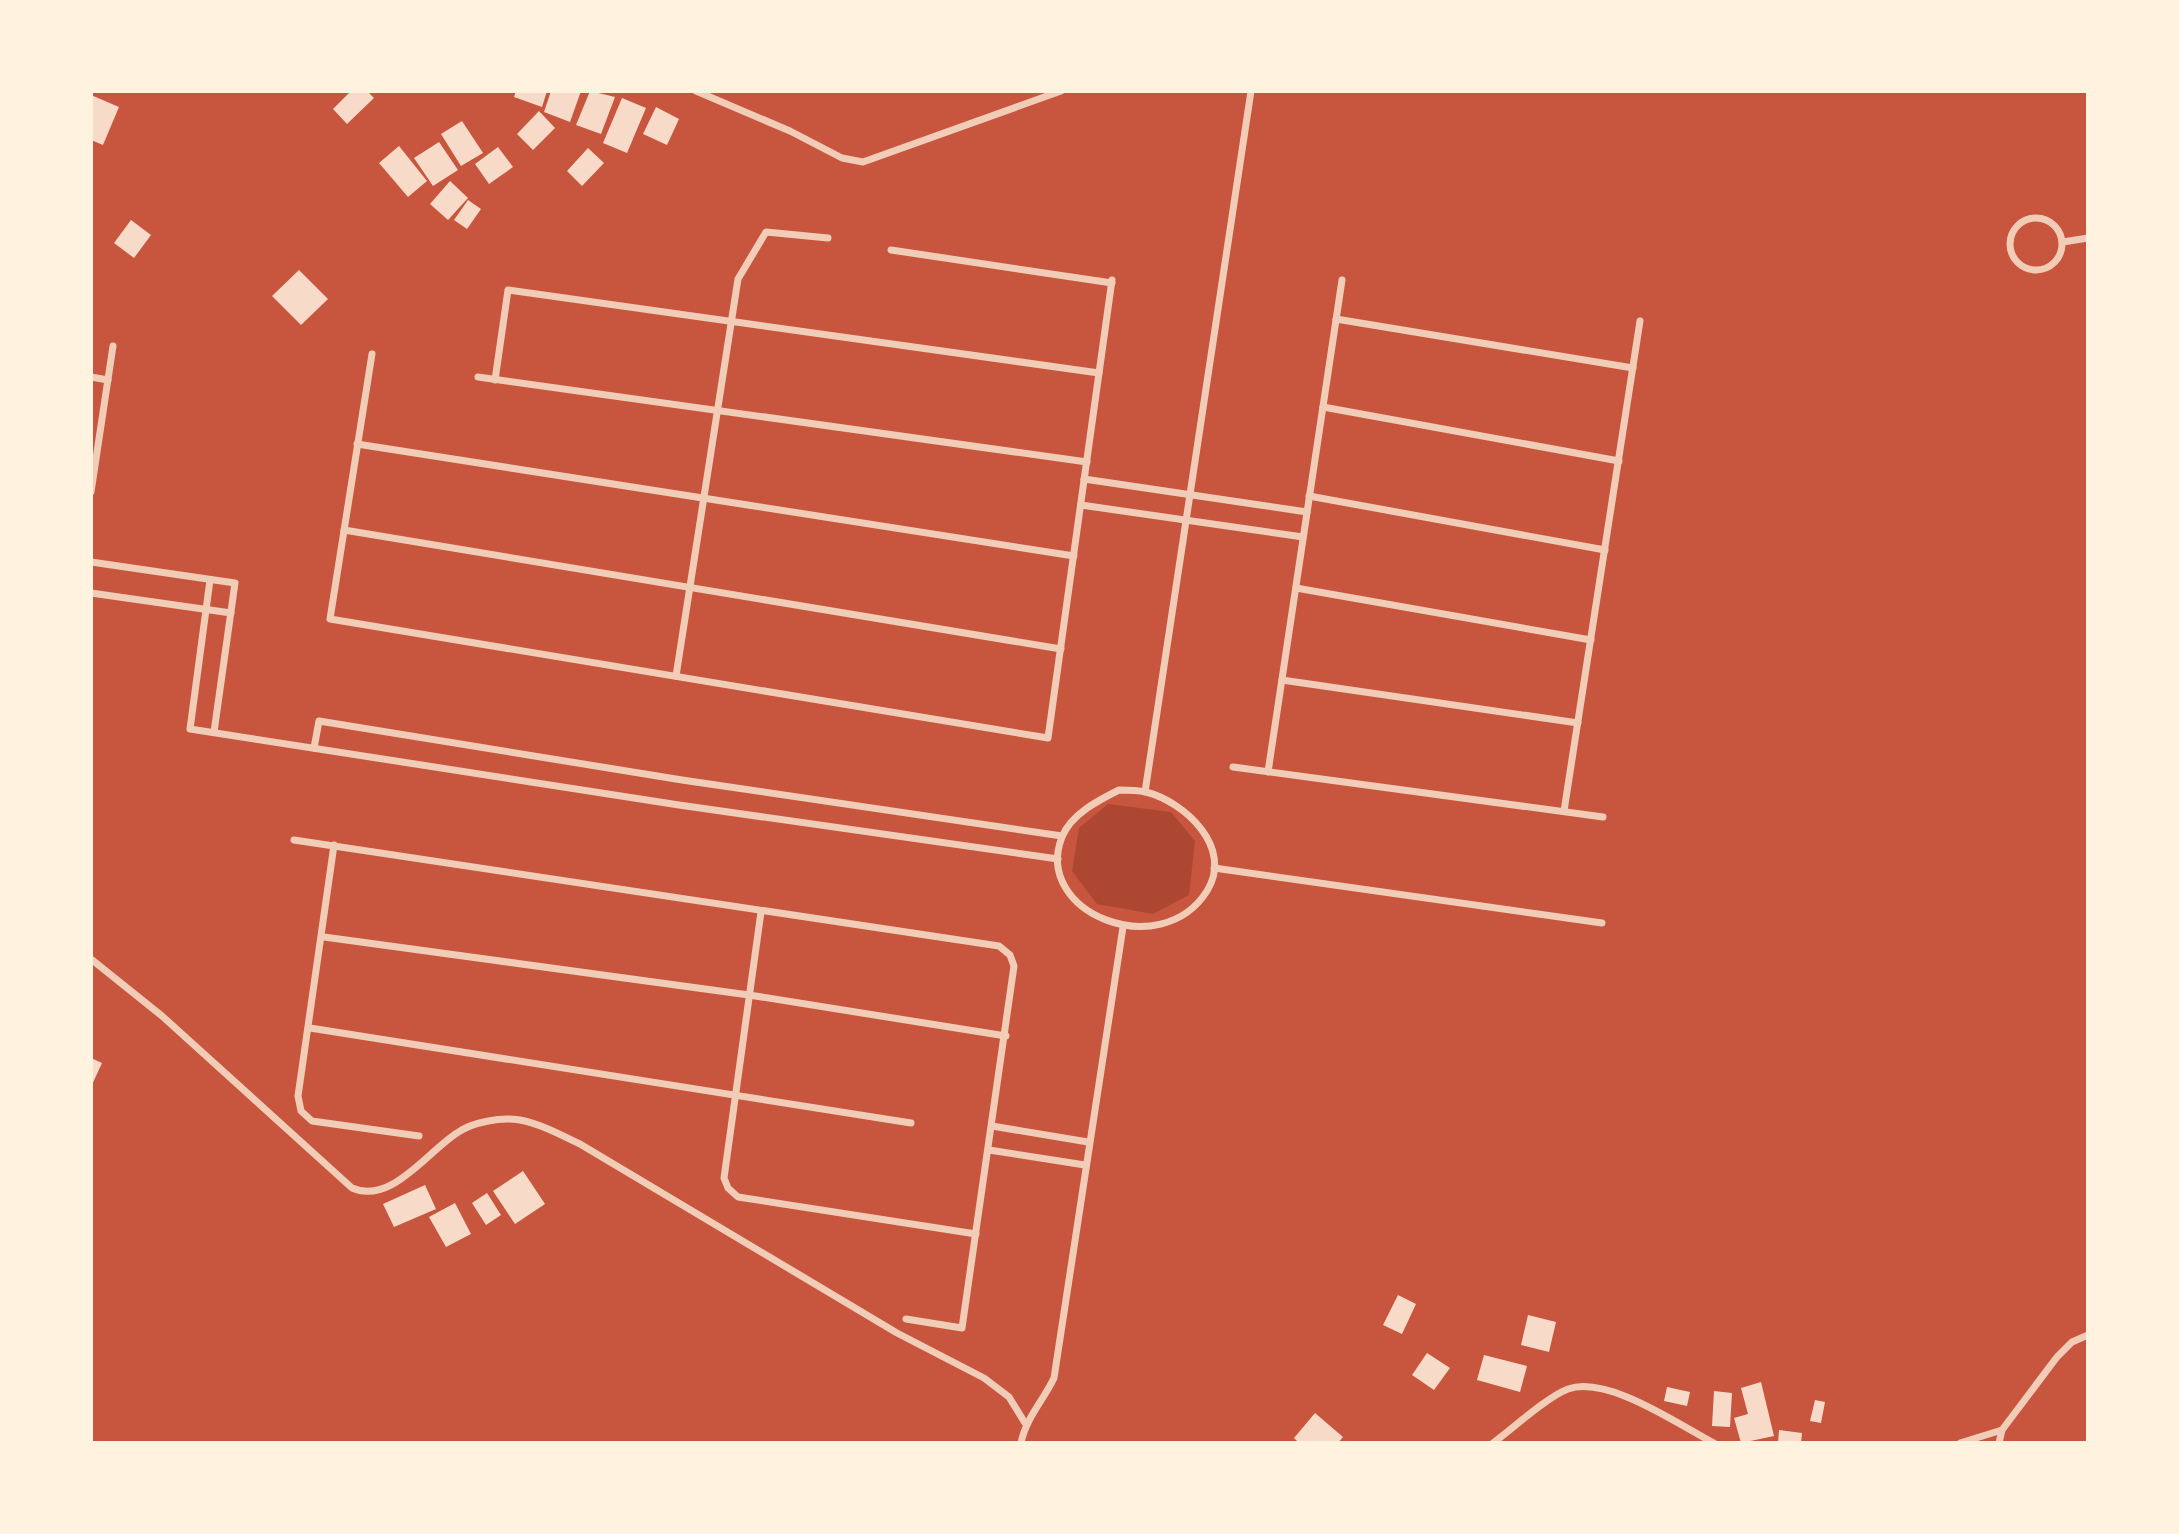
<svg xmlns="http://www.w3.org/2000/svg" width="2179" height="1534" font-family="'Varela Round',sans-serif">
<style>
.green{fill:#ae4732}
.building{fill:#f7dbc8}
.lines{fill:none;stroke-linecap:round;stroke-linejoin:round}
.minor{stroke:#f1ccb7;stroke-width:7}
</style>
<rect width="100%" height="100%" fill="#c8553d"/>
<polygon class="green" points="1108,804 1171,812 1195,841 1189,895 1153,914 1097,904 1072,871 1079,828"/>
<g class="building">
<polygon points="351,91 367,91 374,98 347,124 333,109"/>
<polygon points="516,91 547,91 542,107 514,97"/>
<polygon points="551,91 581,91 570,122 544,112"/>
<polygon points="590,91 615,97 601,134 576,125"/>
<polygon points="91,95 119,107 103,145 91,140"/>
<polygon points="622,98 646,108 627,153 603,143"/>
<polygon points="656,107 679,119 667,145 643,134"/>
<polygon points="539,111 555,128 533,150 517,134"/>
<polygon points="462,121 483,153 461,166 441,134"/>
<polygon points="439,142 458,170 433,186 414,158"/>
<polygon points="399,146 427,181 408,197 379,163"/>
<polygon points="498,147 513,167 489,184 475,164"/>
<polygon points="588,148 604,163 582,186 567,171"/>
<polygon points="450,181 468,198 448,220 430,204"/>
<polygon points="468,200 481,209 467,229 454,220"/>
<polygon points="131,220 151,235 134,258 114,243"/>
<polygon points="299,270 328,299 301,325 272,296"/>
<polygon points="91,1058 102,1063 91,1087"/>
<polygon points="523,1171 545,1204 515,1224 493,1191"/>
<polygon points="425,1185 436,1209 394,1227 383,1204"/>
<polygon points="487,1193 501,1215 486,1225 472,1203"/>
<polygon points="455,1203 471,1234 446,1247 429,1217"/>
<polygon points="1398,1295 1416,1304 1402,1334 1383,1325"/>
<polygon points="1528,1315 1556,1322 1549,1352 1521,1345"/>
<polygon points="1427,1353 1450,1368 1434,1390 1412,1375"/>
<polygon points="1484,1355 1527,1366 1520,1392 1477,1380"/>
<polygon points="1761,1382 1774,1436 1741,1443 1734,1418 1748,1414 1741,1388"/>
<polygon points="1667,1387 1690,1392 1687,1406 1664,1401"/>
<polygon points="1714,1391 1732,1393 1730,1427 1712,1426"/>
<polygon points="1815,1400 1825,1402 1821,1423 1810,1421"/>
<polygon points="1315,1413 1343,1437 1338,1443 1299,1443 1294,1438"/>
<polygon points="1779,1430 1802,1433 1801,1443 1778,1443"/>
</g>
<g class="lines">
<g class="minor">
<polyline points="696,91 790,131 842,158 863,162 1061,91"/>
<circle cx="2036" cy="244" r="26"/>
<polyline points="2063,242 2088,238"/>
<polyline points="891,250 1112,283"/>
<polyline points="1336,319 1633,368"/>
<polyline points="372,354 330,619 1048,738 1112,280"/>
<polyline points="91,377 108,380"/>
<polyline points="478,377 1087,462"/>
<polyline points="495,380 508,290 1099,373"/>
<polyline points="1323,407 1619,461"/>
<polyline points="357,444 1074,556"/>
<polyline points="1084,479 1307,512"/>
<polyline points="91,492 113,346"/>
<polyline points="1309,496 1605,550"/>
<polyline points="1081,505 1303,537"/>
<polyline points="344,530 1061,649"/>
<polyline points="91,562 235,583 214,732"/>
<polyline points="210,580 190,729 679,805 1058,859"/>
<polyline points="1296,588 1591,640"/>
<polyline points="91,593 231,613"/>
<polyline points="676,676 738,279 766,232 828,238"/>
<polyline points="1282,680 1578,723"/>
<polyline points="314,748 319,721 682,780 1062,836"/>
<polyline points="1233,767 1603,817"/>
<polyline points="1268,772 1342,280"/>
<path d="M1119 790C1128 790 1137 790 1146 792 1185 802 1234 848 1207 891 1161 964 1032 913 1062 837 1071 814 1099 800 1119 790Z"/>
<polyline points="1145,792 1251,91"/>
<polyline points="1564,811 1640,321"/>
<polyline points="294,840 999,946 1010,955 1014,966 962,1328 906,1319"/>
<polyline points="334,845 298,1096 301,1111 312,1121 419,1136"/>
<polyline points="1214,868 1602,923"/>
<polyline points="761,912 724,1178 728,1188 738,1197 976,1234"/>
<polyline points="324,937 749,995 1006,1036"/>
<path d="M91 959 162 1016 352 1188C391 1205 427 1152 457 1133 472 1122 501 1117 520 1120 541 1124 561 1135 580 1144L897 1333 984 1378 1009 1397 1025 1423"/>
<polyline points="310,1028 911,1123"/>
<polyline points="992,1126 1088,1142"/>
<polyline points="989,1150 1085,1165"/>
<path d="M1021 1443C1026 1418 1043 1401 1054 1378L1123 927"/>
<path d="M1493 1443C1512 1429 1547 1397 1568 1389 1608 1375 1679 1425 1714 1443"/>
<polyline points="1960,1443 2002,1430 2057,1357 2072,1342 2088,1335"/>
<polyline points="1999,1443 2002,1430"/>
</g>
</g>
<rect width="2179" height="1534" fill="none" stroke="#fff3e0" stroke-width="186"/>
</svg>
